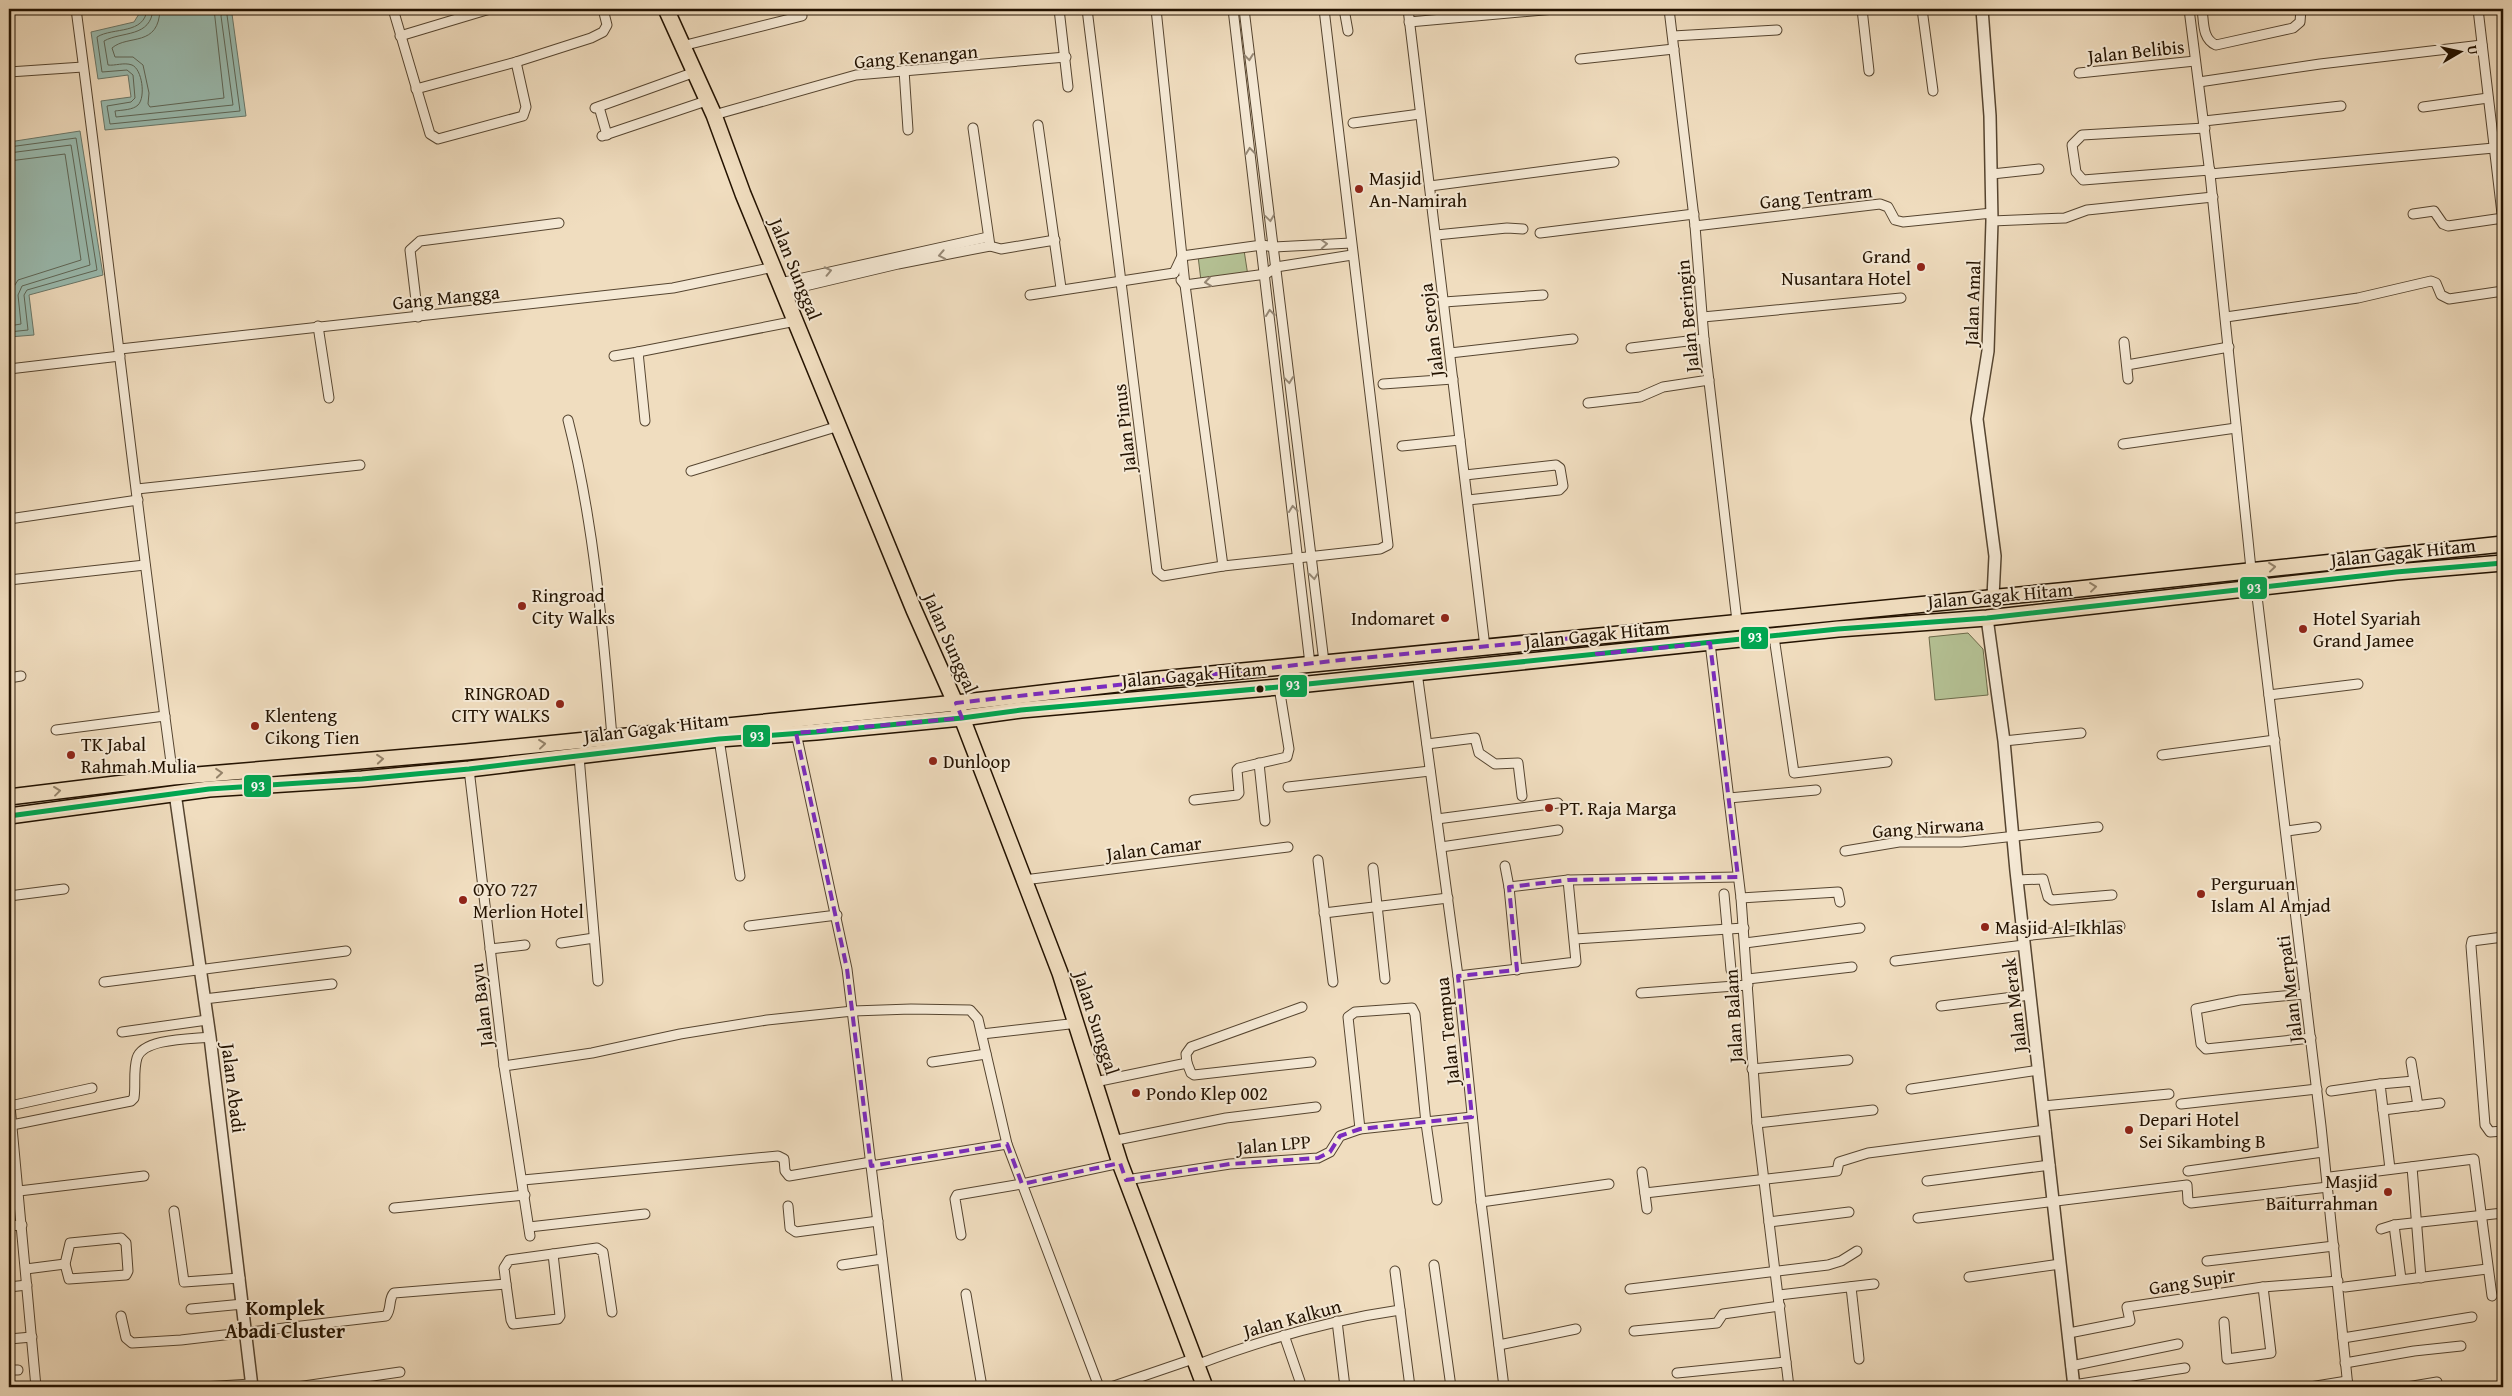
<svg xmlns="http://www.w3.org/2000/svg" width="2512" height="1396" font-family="'Gentium Book Plus',serif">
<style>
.green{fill:#b5c295;stroke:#6c6a4a}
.water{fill:#9abcb1;stroke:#6a786a}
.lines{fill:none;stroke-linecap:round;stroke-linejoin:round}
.shore{stroke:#5e6758;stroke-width:1}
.minor-casing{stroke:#564530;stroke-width:11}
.tertiary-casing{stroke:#564530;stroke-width:14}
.primary-casing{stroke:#231200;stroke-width:18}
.trunk-casing{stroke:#231200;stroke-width:18}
.minor{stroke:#f5e9d5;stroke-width:9}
.tertiary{stroke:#f5e9d5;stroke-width:11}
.primary{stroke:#f0ddbf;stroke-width:15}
.trunk{stroke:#f0ddbf;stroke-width:15}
.bus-1-casing{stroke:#f5e9d5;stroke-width:9}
.bus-1{stroke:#00a651;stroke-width:5}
.oneway{stroke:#968875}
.oneway2{stroke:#948269}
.marked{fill:none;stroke:#7b2cbf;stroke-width:4;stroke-dasharray:10 6;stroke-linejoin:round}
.poi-dot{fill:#8f2418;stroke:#f5e9d5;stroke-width:2}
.bus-dot{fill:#231200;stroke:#f5e9d5;stroke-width:2}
.labels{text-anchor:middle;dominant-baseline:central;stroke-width:4;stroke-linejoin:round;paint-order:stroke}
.street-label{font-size:19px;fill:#231200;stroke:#f5e9d5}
.poi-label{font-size:19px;fill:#231200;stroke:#f5e9d5;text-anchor:start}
.neighbourhood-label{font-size:20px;font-weight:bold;fill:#231200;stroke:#f5e9d5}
.line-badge{stroke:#f5e9d5;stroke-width:2}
.badge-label{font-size:14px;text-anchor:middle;font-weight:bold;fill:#fff}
</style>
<rect width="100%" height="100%" fill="#f0ddbf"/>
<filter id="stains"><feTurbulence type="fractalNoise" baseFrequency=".004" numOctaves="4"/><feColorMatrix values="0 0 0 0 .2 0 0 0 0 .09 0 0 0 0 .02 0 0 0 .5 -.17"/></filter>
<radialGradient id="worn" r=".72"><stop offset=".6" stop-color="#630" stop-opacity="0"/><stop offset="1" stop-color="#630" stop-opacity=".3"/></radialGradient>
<g class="green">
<polygon points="1244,250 1248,276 1201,281 1198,256"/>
<polygon points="1968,633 1983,649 1988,695 1935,700 1929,637"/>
</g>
<g class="water">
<polygon points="142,9 246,9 246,11 232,14 246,116 105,130 101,101 131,97 128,75 98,79 91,32 134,22"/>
<polygon points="80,131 103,275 29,295 34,335 9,337 9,142"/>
</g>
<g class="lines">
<g class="shore">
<path d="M147 9C145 35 113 27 97 37L102 72 127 70 133 75 135 98 131 102 107 106 110 124 240 111 227 15 232 9"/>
<path d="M153 9C151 38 122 31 104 41L108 65C115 66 124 62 132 65 142 69 146 97 138 105 133 110 122 110 115 111L116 117 233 105 221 16 223 9"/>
<path d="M160 9C159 48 128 34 112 48L115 57H133L143 65 149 93 148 104 150 107 224 98 214 9"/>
<polyline points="9,147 76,138 97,270 27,290 24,295 28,330 9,332"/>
<polyline points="9,153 71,145 90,265 22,286 18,295 21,324 9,326"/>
<polyline points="9,161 65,154 81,260 18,280 10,293 13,316 9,319"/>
</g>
<defs>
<g id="minor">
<path d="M76 9C110 265 138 521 173 777"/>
<polyline points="393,9 430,134 438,139 523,116 526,107 516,62"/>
<polyline points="974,9 986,9"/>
<polyline points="1059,9 1068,87"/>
<polyline points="1087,9 1157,571 1163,576 1223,566 1380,549 1388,545 1324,9"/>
<polyline points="1156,9 1185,285 1223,566"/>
<polyline points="1233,9 1310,664"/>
<polyline points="1244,9 1324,662"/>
<polyline points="1344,9 1348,31"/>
<polyline points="1408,9 1485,647"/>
<polyline points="1669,9 1695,226 1704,339 1737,621"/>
<polyline points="1862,9 1869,71"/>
<polyline points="1922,9 1933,91"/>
<polyline points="2189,9 2210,174 2251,569"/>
<path d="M2202 9C2204 22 2202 39 2216 45L2293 28 2300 22 2301 9"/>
<polyline points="2478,9 2503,222"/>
<polyline points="1409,22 1555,9"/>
<polyline points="400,36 490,9"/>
<polyline points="1673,36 1777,30"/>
<polyline points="682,46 802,16"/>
<polyline points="1580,59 1674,49"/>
<polyline points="904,70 908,130"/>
<polyline points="9,72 83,67"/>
<polyline points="2079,73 2195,61"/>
<polyline points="2199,82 2320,64 2482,45"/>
<polyline points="416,89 516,62 591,38 603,32 607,25 603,9"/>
<polyline points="599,107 607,135"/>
<polyline points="2423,107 2488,98"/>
<polyline points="595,108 695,72"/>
<polyline points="714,115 856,75 1066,57"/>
<polyline points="2204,121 2341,106"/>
<polyline points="1353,123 1420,114"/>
<polyline points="1038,125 1061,288"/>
<polyline points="973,128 990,246 1001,249 1055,240"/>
<polyline points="2205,128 2082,135 2072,145 2076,172 2083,180 2210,170"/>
<polyline points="602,136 706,101"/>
<polyline points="1992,174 2039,169"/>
<polyline points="2210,174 2494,148"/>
<polyline points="1430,186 1614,162"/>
<polyline points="2413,214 2434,211 2443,224 2448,226 2503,218"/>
<polyline points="1992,221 2065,218 2087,210 2213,197"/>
<polyline points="1695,226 1880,204 1888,207 1895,220 1903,222 1992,213"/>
<polyline points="1540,233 1694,214"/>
<polyline points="1436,235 1507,228 1523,229"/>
<polyline points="1174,273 1182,256 1262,245 1274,247 1351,243"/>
<polyline points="1181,280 1185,285 1266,274 1276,267 1352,255"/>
<polyline points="780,283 988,237"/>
<polyline points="784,291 898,264 990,246"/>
<polyline points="1030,295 1174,273"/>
<polyline points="1444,302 1543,295"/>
<polyline points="418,317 410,250 420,241 559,223"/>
<polyline points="1703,317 1901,298"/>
<polyline points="2226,317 2358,298 2431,281 2436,283 2441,295 2449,299 2503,291"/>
<polyline points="318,326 329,398"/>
<polyline points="2124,342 2128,379"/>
<polyline points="1631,348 1704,339"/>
<polyline points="120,349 673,288 774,267"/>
<polyline points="1450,353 1573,339"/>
<polyline points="614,356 638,352"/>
<polyline points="2127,365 2229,347"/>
<polyline points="9,369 120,356"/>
<polyline points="1383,384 1453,379"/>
<polyline points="1588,403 1640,397 1663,387 1709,380"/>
<path d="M568 420C594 522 603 631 612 737"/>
<polyline points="645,421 638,352 796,321"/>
<polyline points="2123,444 2236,428"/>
<polyline points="1402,446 1460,440"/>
<polyline points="691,471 839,426"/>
<polyline points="1465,475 1556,465 1560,468 1563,486 1559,490 1468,500"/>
<polyline points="137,489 360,465"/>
<polyline points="9,519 138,500"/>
<polyline points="9,580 145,565"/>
<polyline points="2256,588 2321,1126 2348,1387"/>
<polyline points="1774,637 1794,773 1887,762"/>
<polyline points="1710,643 1741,898 1757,1123 1789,1387"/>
<polyline points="1417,672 1458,976 1481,1202 1504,1387"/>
<polyline points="9,678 21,676"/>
<polyline points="2269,695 2358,684"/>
<polyline points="56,730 165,716"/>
<polyline points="796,733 847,969 898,1387"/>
<polyline points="719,739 740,876"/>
<polyline points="2004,741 2081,733"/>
<polyline points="1427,744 1475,738 1479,753 1495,764 1518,763 1522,796"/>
<polyline points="2162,755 2275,740"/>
<polyline points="579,756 598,981"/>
<polyline points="1259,763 1265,821"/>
<polyline points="469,769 504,1066 530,1236"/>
<polyline points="1288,787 1430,771"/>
<polyline points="1729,798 1816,790"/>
<polyline points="1194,800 1237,795 1239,793 1237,770 1239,768 1287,757 1289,749 1279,687"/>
<polyline points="1437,819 1558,803"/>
<polyline points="2287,831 2316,827"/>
<polyline points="1441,847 1558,830"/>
<polyline points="1845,851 1899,842 1961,842 2098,827"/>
<polyline points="1318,860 1333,982"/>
<polyline points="1505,866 1509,887"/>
<polyline points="1373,868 1385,979"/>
<polyline points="1024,880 1288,847"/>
<polyline points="2017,880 2043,879 2048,897 2052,900 2112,895"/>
<polyline points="1724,894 1731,970"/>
<polyline points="9,896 64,889"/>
<polyline points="1741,898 1838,892 1840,902"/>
<polyline points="1324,913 1448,898"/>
<polyline points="749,926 837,915"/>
<polyline points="2023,936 2120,926"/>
<polyline points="2503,937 2472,941 2471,946 2485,1125 2490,1132 2503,1131"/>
<polyline points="1575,939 1744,928"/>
<polyline points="561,943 594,938"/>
<polyline points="1745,943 1860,928"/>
<polyline points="490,949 525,945"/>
<polyline points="1895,961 2024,945"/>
<polyline points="1517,970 1509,887 1568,880 1738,877"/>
<polyline points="1458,976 1576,962 1568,880"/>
<polyline points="1748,979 1852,967"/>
<polyline points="104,982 346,951"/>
<polyline points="1641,993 1748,985"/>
<polyline points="2305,994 2240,1000 2196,1009 2201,1044 2206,1049 2311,1038"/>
<polyline points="204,999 332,984"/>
<polyline points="1941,1006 2030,995"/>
<polyline points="122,1032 207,1020"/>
<polyline points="982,1034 1078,1023"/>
<polyline points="932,1062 986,1054"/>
<polyline points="2411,1062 2418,1106"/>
<polyline points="1187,1063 1191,1073 1194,1075 1311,1062"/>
<polyline points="504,1066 592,1053 680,1034 767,1020 853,1011 911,1009 970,1010 978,1019 1007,1144 1099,1387"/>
<polyline points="1752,1069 1848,1060"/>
<polyline points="1095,1082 1187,1063 1186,1054 1191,1047 1302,1007"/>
<polyline points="1911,1089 2039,1070"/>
<polyline points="2331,1091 2380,1084"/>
<polyline points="9,1095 36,1387"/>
<polyline points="2181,1104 2317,1089"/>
<polyline points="10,1106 92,1088"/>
<polyline points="2043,1106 2169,1094"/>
<polyline points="2383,1110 2440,1103"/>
<polyline points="1757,1123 1873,1110"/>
<path d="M12 1125 131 1101 134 1098C136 1085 133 1071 137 1058 143 1038 192 1039 210 1037"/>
<polyline points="1360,1129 1348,1017 1355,1012 1412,1008 1415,1014 1426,1123 1437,1200"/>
<polyline points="1112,1141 1226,1118 1316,1107"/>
<polyline points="871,1166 1007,1144"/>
<polyline points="2412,1167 2421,1278"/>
<polyline points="2390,1169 2380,1084 2414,1081"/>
<polyline points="2188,1171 2323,1152"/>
<polyline points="1642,1172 1647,1209"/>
<polyline points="2330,1177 2474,1159 2492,1296"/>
<polyline points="523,1180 778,1156 784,1159 785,1171 789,1176 871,1162"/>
<polyline points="1126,1180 1230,1164 1318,1158 1330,1152 1340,1136 1360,1129 1472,1117"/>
<polyline points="1927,1181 2050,1165"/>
<polyline points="19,1191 144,1176"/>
<polyline points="1645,1193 1837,1171 1839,1162 1868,1153 2046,1130"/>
<polyline points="1481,1202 1609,1184"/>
<polyline points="788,1206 790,1228 796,1232 878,1221"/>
<polyline points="394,1208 525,1195"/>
<polyline points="174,1211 184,1282 240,1278"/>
<polyline points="1918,1218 2187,1185 2188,1201 2191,1203 2328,1187"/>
<polyline points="1769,1222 1849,1212"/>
<polyline points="2394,1225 2401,1279"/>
<polyline points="9,1226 22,1225"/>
<polyline points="529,1227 645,1214"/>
<polyline points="2381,1229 2394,1225 2503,1213"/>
<polyline points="961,1235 955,1199 957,1195 1022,1184 1120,1163"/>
<polygon points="121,1238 126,1243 128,1271 126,1275 69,1279 65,1264 70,1243"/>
<polyline points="2207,1261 2334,1246"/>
<polyline points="842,1265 882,1259"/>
<polyline points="1434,1265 1451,1387"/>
<polyline points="26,1269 65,1264"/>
<polyline points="1395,1271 1410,1387"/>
<polyline points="1969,1277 2060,1264"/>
<polyline points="506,1284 511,1320 513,1324 558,1319 560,1316 553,1254"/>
<polyline points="9,1287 27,1285"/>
<polyline points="1851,1287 1859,1359"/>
<polyline points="2345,1287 2487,1269"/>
<polyline points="1630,1289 1828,1265 1841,1261 1857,1251"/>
<polyline points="966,1294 982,1387"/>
<polyline points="1779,1295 1874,1284"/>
<polyline points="191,1309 243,1304"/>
<path d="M121 1316 126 1338 132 1343 181 1340 386 1316C392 1309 388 1299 394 1293L506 1284 504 1268 509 1260 597 1248 603 1252 612 1312"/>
<polyline points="1337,1321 1345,1387"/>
<polyline points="2224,1322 2227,1359 2271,1353 2263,1287"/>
<polyline points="1634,1331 1717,1323 1723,1314 1780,1306"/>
<polyline points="2069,1333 2130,1321 2127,1307 2263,1287 2338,1281"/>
<polyline points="1284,1335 1302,1387"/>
<polyline points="2343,1338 2472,1317"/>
<polyline points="9,1339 32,1337"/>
<polyline points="1499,1345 1576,1329"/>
<polyline points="2345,1363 2414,1351 2461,1346"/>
<path d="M1196 1365C1262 1340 1330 1320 1400 1310"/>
<polyline points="2071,1366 2178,1344"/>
<polyline points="9,1370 18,1370"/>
<polyline points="1677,1373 1786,1362"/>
<polyline points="2073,1385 2185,1368"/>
<polyline points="203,1387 251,1384"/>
<polyline points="297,1387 400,1372"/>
<polyline points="1111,1387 1193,1359"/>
<polyline points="2310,1387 2347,1381"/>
<polyline points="2407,1387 2437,1382"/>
</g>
<g id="tertiary">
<polyline points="1982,9 1990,116 1992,221 1988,351 1977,419 1995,556 1993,597"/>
<polyline points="1987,618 2004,741 2016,871 2074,1387"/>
<polyline points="175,793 210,1037 252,1387"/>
</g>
<polyline id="primary" points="666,9 714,115 743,194 914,610 962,718 1060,973 1120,1163 1205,1387"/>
<g id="trunk">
<polyline points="9,797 173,777 466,752 956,703 1160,679 2069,590 2503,544"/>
<polyline points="9,816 209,789 362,779 469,769 719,739 816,732 962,718 1021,710 1279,687 1838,629 1987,618 2396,572 2503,563"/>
</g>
</defs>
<use href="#minor" class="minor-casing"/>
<use href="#tertiary" class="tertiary-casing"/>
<use href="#primary" class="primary-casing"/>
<use href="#trunk" class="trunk-casing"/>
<use href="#minor" class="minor"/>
<use href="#tertiary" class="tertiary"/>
<use href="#primary" class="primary"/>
<use href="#trunk" class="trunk"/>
<defs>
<polyline id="bus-1" points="9,816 209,789 362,779 469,769 719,739 816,732 962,718 1021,710 1279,687 1838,629 1987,618 2396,572 2503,563"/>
</defs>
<use href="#bus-1" class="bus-1-casing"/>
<use href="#bus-1" class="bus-1"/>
</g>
<defs><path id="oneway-chevron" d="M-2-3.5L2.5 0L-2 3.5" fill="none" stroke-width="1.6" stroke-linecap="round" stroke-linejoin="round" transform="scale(1.25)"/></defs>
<g class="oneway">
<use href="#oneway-chevron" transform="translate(1249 57) rotate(84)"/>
<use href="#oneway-chevron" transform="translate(1250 151) rotate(-97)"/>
<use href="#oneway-chevron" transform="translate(1270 218) rotate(82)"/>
<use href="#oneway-chevron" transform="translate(1324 244) rotate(-3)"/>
<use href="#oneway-chevron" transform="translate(942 255) rotate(169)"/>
<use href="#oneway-chevron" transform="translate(828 271) rotate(-12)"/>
<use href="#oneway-chevron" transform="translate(1208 282) rotate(172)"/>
<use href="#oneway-chevron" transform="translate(1270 313) rotate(-97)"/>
<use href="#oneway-chevron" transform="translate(1289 380) rotate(83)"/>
<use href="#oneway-chevron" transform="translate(1293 509) rotate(-97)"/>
<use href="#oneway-chevron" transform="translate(1314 576) rotate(83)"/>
</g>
<g class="oneway2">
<use href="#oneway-chevron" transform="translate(2272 567) rotate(-6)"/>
<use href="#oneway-chevron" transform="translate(2093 587) rotate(-7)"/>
<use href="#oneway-chevron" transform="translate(542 744) rotate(-6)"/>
<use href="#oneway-chevron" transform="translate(380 759) rotate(-5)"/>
<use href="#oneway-chevron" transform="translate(219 773) rotate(-5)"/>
<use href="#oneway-chevron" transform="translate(57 791) rotate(-7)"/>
</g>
<path class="marked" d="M1595 636 1597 654 1710 643 1738 877 1568 880 1509 887 1517 970 1458 976 1472 1117 1360 1129 1340 1136 1330 1152 1318 1158 1230 1164 1126 1180 1120 1163 1022 1184 1007 1144 871 1166 847 969 796 733 962 718 956 703 1341 660Z"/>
<g class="poi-dot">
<circle cx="1359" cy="189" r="5"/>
<circle cx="1921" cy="267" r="5"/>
<circle cx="522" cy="606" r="5"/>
<circle cx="1445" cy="618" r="5"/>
<circle cx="2303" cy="629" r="5"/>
<circle cx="560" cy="704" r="5"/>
<circle cx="255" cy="726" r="5"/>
<circle cx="71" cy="755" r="5"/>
<circle cx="933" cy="761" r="5"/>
<circle cx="1549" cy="808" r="5"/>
<circle cx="2201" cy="894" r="5"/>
<circle cx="463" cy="900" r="5"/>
<circle cx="1985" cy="927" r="5"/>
<circle cx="1136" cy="1093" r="5"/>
<circle cx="2129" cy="1130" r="5"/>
<circle cx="2388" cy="1192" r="5"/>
</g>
<circle class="bus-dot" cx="1260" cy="689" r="4.5"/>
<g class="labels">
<g class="street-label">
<text transform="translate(2136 51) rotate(-6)">Jalan Belibis</text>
<text transform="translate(916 56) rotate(-5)">Gang Kenangan</text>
<text transform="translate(1816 196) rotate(-6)">Gang Tentram</text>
<text transform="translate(796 269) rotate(68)">Jalan Sunggal</text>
<text transform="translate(446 297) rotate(-6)">Gang Mangga</text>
<text transform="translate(1972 303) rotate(-88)">Jalan Amal</text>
<text transform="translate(1687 316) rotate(-95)">Jalan Beringin</text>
<text transform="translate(1431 330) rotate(-97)">Jalan Seroja</text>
<text transform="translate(1124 428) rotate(-97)">Jalan Pinus</text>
<text transform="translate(2403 552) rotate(-6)">Jalan Gagak Hitam</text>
<text transform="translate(2000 595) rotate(-5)">Jalan Gagak Hitam</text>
<text transform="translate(1597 634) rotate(-6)">Jalan Gagak Hitam</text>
<text transform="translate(951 643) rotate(66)">Jalan Sunggal</text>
<text transform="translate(1194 674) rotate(-5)">Jalan Gagak Hitam</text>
<text transform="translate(656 727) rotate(-7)">Jalan Gagak Hitam</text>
<text transform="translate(1928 827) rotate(-4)">Gang Nirwana</text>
<text transform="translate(1154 848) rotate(-7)">Jalan Camar</text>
<text transform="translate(2289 989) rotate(-97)">Jalan Merpati</text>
<text transform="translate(481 1005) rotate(-97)">Jalan Bayu</text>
<text transform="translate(2014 1005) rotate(-97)">Jalan Merak</text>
<text transform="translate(1733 1016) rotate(-93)">Jalan Balam</text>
<text transform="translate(1097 1023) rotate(72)">Jalan Sunggal</text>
<text transform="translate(1447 1031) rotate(-96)">Jalan Tempua</text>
<text transform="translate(234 1088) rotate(83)">Jalan Abadi</text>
<text transform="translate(1274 1144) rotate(-5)">Jalan LPP</text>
<text transform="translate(2192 1281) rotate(-9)">Gang Supir</text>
<text transform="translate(1292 1318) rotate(-15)">Jalan Kalkun</text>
</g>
<g class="poi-label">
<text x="1369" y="178">Masjid<tspan x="1369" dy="22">An-Namirah</tspan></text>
<text x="1911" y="256" text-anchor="end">Grand<tspan x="1911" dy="22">Nusantara Hotel</tspan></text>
<text x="532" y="595">Ringroad<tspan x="532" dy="22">City Walks</tspan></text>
<text x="1435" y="618" text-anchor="end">Indomaret</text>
<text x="2313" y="618">Hotel Syariah<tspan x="2313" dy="22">Grand Jamee</tspan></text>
<text x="550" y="693" text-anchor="end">RINGROAD<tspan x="550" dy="22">CITY WALKS</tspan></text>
<text x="265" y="715">Klenteng<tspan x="265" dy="22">Cikong Tien</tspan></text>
<text x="81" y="744">TK Jabal<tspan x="81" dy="22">Rahmah Mulia</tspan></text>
<text x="943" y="761">Dunloop</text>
<text x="1559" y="808">PT. Raja Marga</text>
<text x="2211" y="883">Perguruan<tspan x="2211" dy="22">Islam Al Amjad</tspan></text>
<text x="473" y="889">OYO 727<tspan x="473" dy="22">Merlion Hotel</tspan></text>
<text x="1995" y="927">Masjid Al-Ikhlas</text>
<text x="1146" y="1093">Pondo Klep 002</text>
<text x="2139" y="1119">Depari Hotel<tspan x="2139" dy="22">Sei Sikambing B</tspan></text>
<text x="2378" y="1181" text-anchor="end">Masjid<tspan x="2378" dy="22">Baiturrahman</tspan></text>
</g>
<g class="neighbourhood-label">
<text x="285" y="1307">Komplek<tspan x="285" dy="23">Abadi Cluster</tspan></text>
</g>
</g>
<g class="line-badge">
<rect x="2239" y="576" width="29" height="24" rx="5" fill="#00a651"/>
<rect x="1740" y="626" width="29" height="24" rx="5" fill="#00a651"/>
<rect x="1279" y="674" width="29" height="24" rx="5" fill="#00a651"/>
<rect x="742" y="724" width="29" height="24" rx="5" fill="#00a651"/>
<rect x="243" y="774" width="29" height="24" rx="5" fill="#00a651"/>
</g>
<g class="badge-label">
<text x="2254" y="593">93</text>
<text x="1755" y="642">93</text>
<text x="1293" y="690">93</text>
<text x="757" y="741">93</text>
<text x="258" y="791">93</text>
</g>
<rect width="2512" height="1396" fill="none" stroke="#f0ddbf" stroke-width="30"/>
<rect x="10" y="10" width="2492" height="1376" fill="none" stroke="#231200" stroke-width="2.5"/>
<rect x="15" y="15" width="2482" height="1366" fill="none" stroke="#231200"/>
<g transform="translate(2460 52) rotate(81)" stroke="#f5e9d5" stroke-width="4" paint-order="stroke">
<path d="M0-4L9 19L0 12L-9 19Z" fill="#231200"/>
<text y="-8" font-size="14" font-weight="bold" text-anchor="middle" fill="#231200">U</text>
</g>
<rect width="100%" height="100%" filter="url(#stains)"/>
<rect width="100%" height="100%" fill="url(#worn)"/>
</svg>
